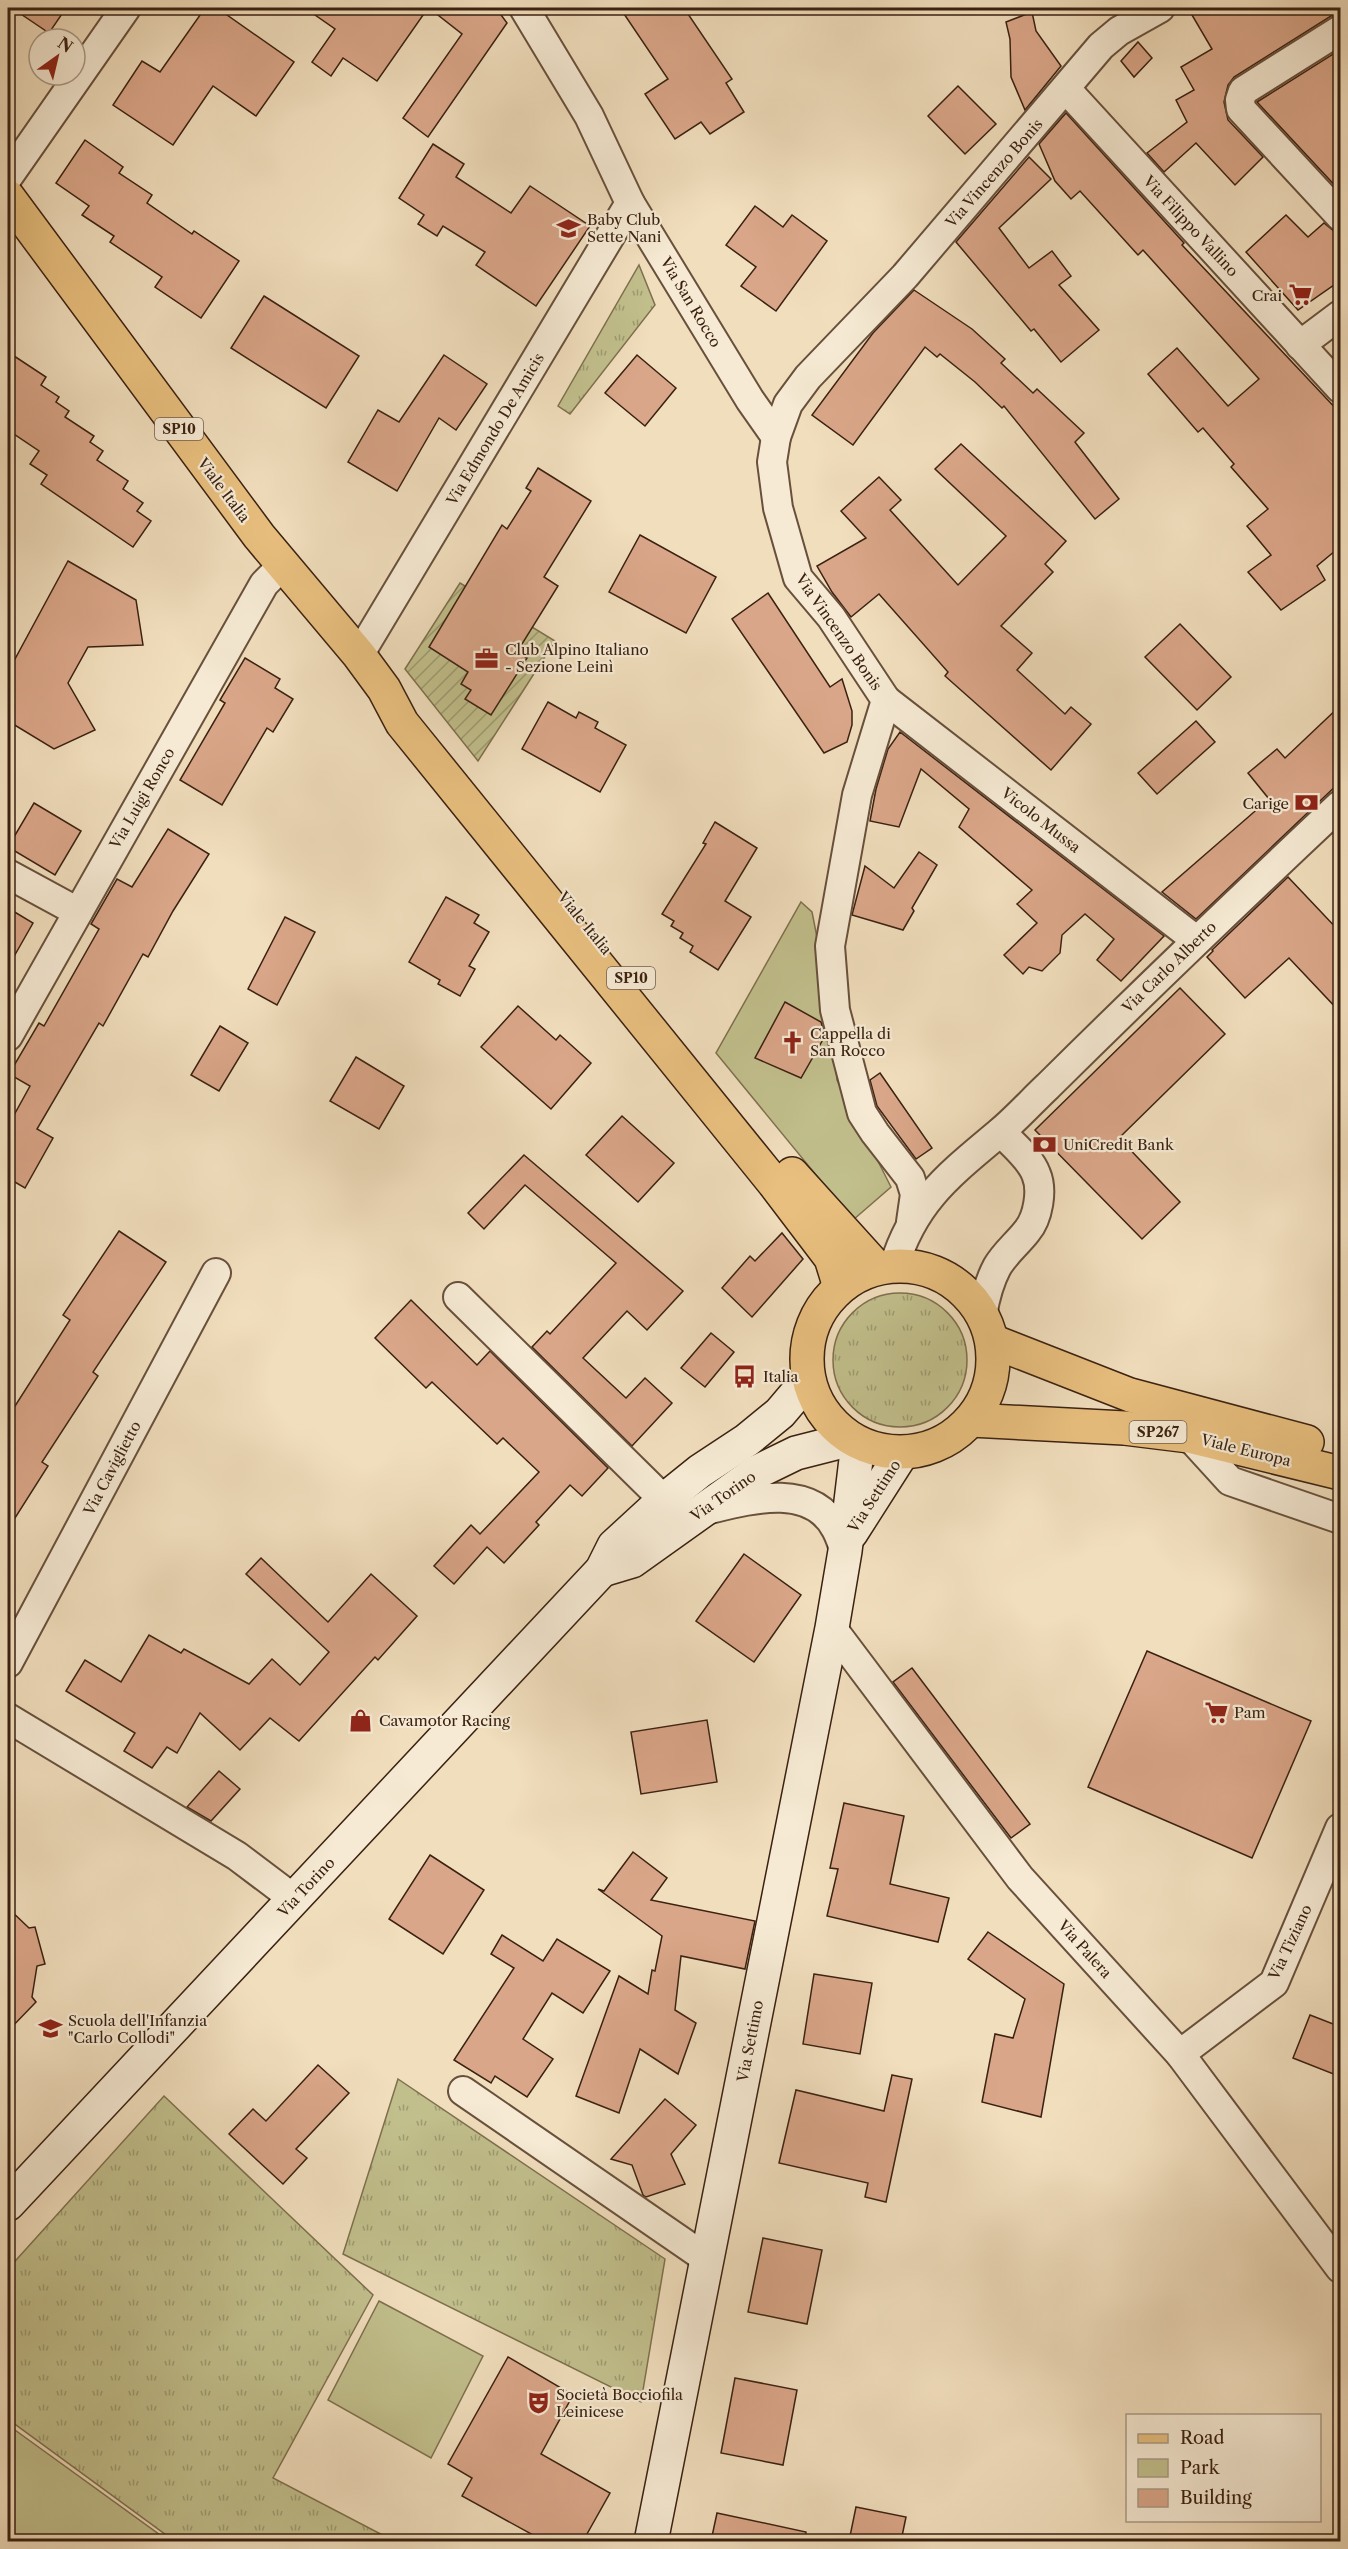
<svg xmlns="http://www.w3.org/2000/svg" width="1348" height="2549" font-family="'Libre Caslon Text',serif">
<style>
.grass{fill:url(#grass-tufts);stroke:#7e704e;stroke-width:1.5}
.park{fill:#c1bf8c;stroke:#7e704e;stroke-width:1.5}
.garden{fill:url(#garden-furrows);stroke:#7e704e;stroke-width:1.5}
.building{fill:#daa689;stroke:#3a2111;stroke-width:1.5}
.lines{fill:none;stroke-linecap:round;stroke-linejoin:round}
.street-casing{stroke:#68503c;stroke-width:32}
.secondary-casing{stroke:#3a2111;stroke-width:36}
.primary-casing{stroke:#3a2111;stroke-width:36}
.street{stroke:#f6ead4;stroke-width:28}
.secondary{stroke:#f6ead4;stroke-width:33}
.primary{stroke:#e8bf7e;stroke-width:33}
.labels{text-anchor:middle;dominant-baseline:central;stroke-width:4.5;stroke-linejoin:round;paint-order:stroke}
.shield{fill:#f6ead4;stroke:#725d4c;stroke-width:1.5}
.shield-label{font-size:14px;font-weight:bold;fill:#3a2111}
.street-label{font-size:15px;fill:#3a2111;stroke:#f6ead4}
.poi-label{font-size:15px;fill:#3a2111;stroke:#f6ead4;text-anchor:start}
</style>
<defs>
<pattern id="grass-tufts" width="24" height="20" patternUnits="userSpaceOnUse" patternTransform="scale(1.5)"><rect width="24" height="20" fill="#c1bf8c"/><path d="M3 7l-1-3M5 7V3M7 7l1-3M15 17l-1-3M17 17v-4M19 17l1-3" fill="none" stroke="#9e9b71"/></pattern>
<pattern id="garden-furrows" width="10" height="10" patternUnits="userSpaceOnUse" patternTransform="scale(1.5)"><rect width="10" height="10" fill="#c1bf8c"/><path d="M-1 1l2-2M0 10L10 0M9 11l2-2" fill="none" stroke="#9e9b71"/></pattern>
</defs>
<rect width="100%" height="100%" fill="#f1debd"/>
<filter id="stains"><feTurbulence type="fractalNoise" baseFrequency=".00333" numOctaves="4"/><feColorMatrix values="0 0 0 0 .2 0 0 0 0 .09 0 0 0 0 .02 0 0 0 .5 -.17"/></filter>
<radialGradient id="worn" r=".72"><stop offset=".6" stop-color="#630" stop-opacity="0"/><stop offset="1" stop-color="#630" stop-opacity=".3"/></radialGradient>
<g class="grass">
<polygon points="639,265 655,305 570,414 558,406"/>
<circle cx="900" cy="1360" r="67"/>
<polygon points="398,2079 665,2259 641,2402 343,2254"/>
<polygon points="164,2096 373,2295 273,2478 394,2541 161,2541 166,2535 8,2419 8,2269"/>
</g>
<g class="park">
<polygon points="801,902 812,912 829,998 837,1080 891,1187 853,1220 716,1053"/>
<polygon points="379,2301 483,2356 431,2458 328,2400"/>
<polygon points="8,2425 160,2535 154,2542 8,2541"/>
</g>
<polygon class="garden" points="460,583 555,641 478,761 405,669"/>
<g class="building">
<polygon points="12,8 66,8 49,33"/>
<polygon points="205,8 217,8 294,62 256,116 213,86 173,145 113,105 142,61 160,72"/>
<polygon points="305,8 428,8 377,81 343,58 331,76 312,62 335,29"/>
<polygon points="429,8 496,8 507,23 428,137 403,118 462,34"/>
<polygon points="620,8 684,8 732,79 726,83 744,112 710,134 701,122 675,139 645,94 668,79"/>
<polygon points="1205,8 1341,8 1341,14 1331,16 1234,77 1228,85 1224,102 1228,120 1263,157 1235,185 1196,143 1164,172 1147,153 1187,122 1176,100 1194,90 1181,67 1212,49 1192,15"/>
<polygon points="1032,12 1036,31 1061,66 1025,110 1011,77 1010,39 1006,22"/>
<polygon points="1138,42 1152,58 1134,77 1121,61"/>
<polygon points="1341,49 1341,192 1257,102"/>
<polygon points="958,86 996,124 965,154 928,116"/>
<polygon points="1066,113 1184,243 1182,245 1341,414 1341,546 1317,566 1325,580 1281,610 1248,572 1271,555 1247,526 1268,509 1231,467 1234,464 1203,428 1198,432 1148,374 1177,348 1228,406 1259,379 1143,250 1138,255 1080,191 1071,199 1055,181 1039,144"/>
<polygon points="85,140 123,167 119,173 152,195 147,203 192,234 194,231 239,261 201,318 155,287 162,277 110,242 114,236 82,215 89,206 56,183"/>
<polygon points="433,144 464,164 456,177 511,213 530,186 590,226 536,306 476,265 485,252 443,226 437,236 418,224 424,215 399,198"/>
<polygon points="1029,157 1051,179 999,228 1029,268 1052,251 1071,276 1059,285 1099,330 1061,362 1034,329 1031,331 956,242"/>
<polygon points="755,206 783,227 792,215 827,241 776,311 741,286 756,267 726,245"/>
<polygon points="1286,215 1308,237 1324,223 1335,232 1341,232 1341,280 1298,310 1246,252"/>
<polygon points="914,290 972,329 1005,359 1001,363 1033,393 1037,389 1084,433 1075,442 1119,499 1095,519 1004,406 1002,408 975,382 940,354 937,357 925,347 853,445 812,415 873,333"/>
<polygon points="264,296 359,356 326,408 231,348"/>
<polygon points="8,352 46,377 41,385 59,397 56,402 69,411 65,417 94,436 90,442 103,451 97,460 128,481 123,489 143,503 137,511 151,521 133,547 41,484 47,475 30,464 39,451 8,430"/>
<polygon points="444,355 487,384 456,430 439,418 397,491 348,462 378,410 399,422"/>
<polygon points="637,355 676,388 645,426 605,393"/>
<polygon points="961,444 1066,541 1045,564 1053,572 1001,626 1032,653 1017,670 1065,714 1071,707 1091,724 1051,770 945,676 948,672 879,594 851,617 832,592 817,566 866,538 841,511 879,477 901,500 890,510 958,585 1006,536 935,469"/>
<polygon points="538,468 591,501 544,577 558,586 517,652 527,658 491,715 465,699 471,690 461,684 468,672 429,647 502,525 507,529 531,491 526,488"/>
<polygon points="640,535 716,577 686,633 609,592"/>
<polygon points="68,561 136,600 143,645 88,647 68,683 95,730 54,749 8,721 8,672"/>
<polygon points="768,593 830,687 842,679 852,711 852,725 847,742 824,753 732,619"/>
<polygon points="1180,624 1231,677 1197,710 1145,657"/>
<polygon points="245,658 280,679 275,688 293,699 273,732 267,728 222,805 180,780 225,703 220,700"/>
<polygon points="548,702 576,718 579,712 598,722 595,728 626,745 600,792 522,749"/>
<polygon points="1341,705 1341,781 1196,919 1162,892 1269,799 1248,773 1277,749 1285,758"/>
<polygon points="1196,721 1215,742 1157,794 1138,773"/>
<polygon points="900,732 1164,936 1121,981 1097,960 1114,939 1085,914 1062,935 1060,953 1042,971 1029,967 1023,974 1004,955 1037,923 1017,904 1032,890 959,827 969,809 921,769 899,827 870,821 876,789 888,749"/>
<polygon points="34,803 81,831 55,875 8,847"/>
<polygon points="715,822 757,848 725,901 751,917 718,970 690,952 693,946 680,938 683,933 671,926 674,921 662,914 706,844 703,843"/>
<polygon points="168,829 209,854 173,911 148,957 143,954 103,1026 99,1023 37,1129 53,1138 25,1188 8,1178 8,1126 30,1086 9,1074 39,1023 44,1026 99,929 91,924 117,879 132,887"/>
<polygon points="919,852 937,865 912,908 914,911 903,930 852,915 865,866 894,888"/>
<polygon points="1288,877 1341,933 1341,1013 1289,958 1245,998 1207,957 1213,951 1212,950"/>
<polygon points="446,897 479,915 474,923 489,932 469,966 475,969 460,996 438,984 440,980 409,962"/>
<polygon points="8,908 33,923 8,967"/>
<polygon points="285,917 315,932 277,1005 248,989"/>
<polygon points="1180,988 1225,1034 1119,1138 1180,1202 1142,1239 1035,1130"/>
<polygon points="785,1002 821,1022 825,1036 801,1078 755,1058"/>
<polygon points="518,1006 556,1040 560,1035 591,1063 551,1109 481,1047"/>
<polygon points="220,1026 248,1043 219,1091 191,1075"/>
<polygon points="356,1057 404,1086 379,1129 330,1101"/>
<polygon points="880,1073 932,1148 916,1159 877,1106 870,1080"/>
<polygon points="622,1116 674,1163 638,1202 586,1155"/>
<polygon points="524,1155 683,1291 647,1330 627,1311 583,1358 626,1398 645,1378 672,1403 632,1446 532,1347 547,1331 550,1334 616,1263 525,1185 484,1229 468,1213"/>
<polygon points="119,1231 166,1262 93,1372 98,1376 42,1462 48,1466 8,1529 8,1417 70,1320 63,1315"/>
<polygon points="782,1233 803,1259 752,1317 722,1288 750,1256 755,1261"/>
<polygon points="411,1300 477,1365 490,1351 608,1468 582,1496 570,1485 536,1522 539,1525 504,1563 487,1547 454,1584 434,1566 471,1525 480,1534 539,1472 503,1438 497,1444 432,1382 426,1388 375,1338"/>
<polygon points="711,1333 734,1352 705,1387 681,1368"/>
<polygon points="744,1554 801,1595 754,1662 696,1621"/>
<polygon points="261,1558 328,1622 371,1574 417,1616 378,1660 375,1657 299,1741 270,1718 240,1750 200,1713 177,1753 167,1747 152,1768 124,1751 135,1733 66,1691 85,1660 121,1682 149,1635 181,1653 184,1649 249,1684 272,1659 300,1685 329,1652 246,1574"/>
<polygon points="1147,1651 1311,1721 1252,1858 1088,1787"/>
<polygon points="912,1668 1030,1824 1011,1838 893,1682"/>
<polygon points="707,1720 717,1782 641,1794 631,1732"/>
<polygon points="219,1771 240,1789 211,1821 187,1807"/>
<polygon points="844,1803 904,1816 890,1884 949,1898 938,1942 827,1916 838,1869 830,1868"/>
<polygon points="633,1852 667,1878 651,1900 755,1921 745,1969 681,1956 675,2010 696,2023 678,2074 640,2049 619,2113 576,2096 619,1976 648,1994 652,1970 655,1971 662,1936 598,1889 604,1891"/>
<polygon points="430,1855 484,1890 443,1954 389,1919"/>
<polygon points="8,1908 29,1928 35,1927 45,1964 37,1966 32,1997 36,2002 8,2031"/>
<polygon points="988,1932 1064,1984 1041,2117 982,2102 995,2034 1013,2038 1025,1999 968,1959"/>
<polygon points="502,1935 543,1961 557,1939 610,1971 583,2013 552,1993 523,2039 553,2059 527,2097 495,2076 491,2083 454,2060 514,1968 491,1954"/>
<polygon points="814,1974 872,1983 860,2054 803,2044"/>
<polygon points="1310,2015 1341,2027 1341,2077 1293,2058"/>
<polygon points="318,2065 349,2093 296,2149 307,2158 283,2184 229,2134 253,2109 266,2121"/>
<polygon points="892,2075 912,2079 886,2202 865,2197 868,2183 779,2163 796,2090 884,2111"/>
<polygon points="665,2099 696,2125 671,2154 685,2184 646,2197 643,2195 632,2165 611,2159"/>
<polygon points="763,2238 822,2250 807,2324 748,2312"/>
<polygon points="508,2357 573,2395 541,2454 610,2493 583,2541 544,2541 462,2496 472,2478 448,2464"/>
<polygon points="735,2378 797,2390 783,2465 721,2453"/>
<polygon points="856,2507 906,2517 901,2541 849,2541"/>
<polygon points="717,2513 806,2532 805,2541 711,2541"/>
</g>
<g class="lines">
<defs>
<g id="street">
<polyline points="524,8 589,116 630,203 750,400 776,437"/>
<polyline points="1340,30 1243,91 1240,100 1241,109 1340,216"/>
<polyline points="1066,89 1340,388"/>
<polyline points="8,177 126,8"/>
<polyline points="1300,345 1340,315"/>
<polyline points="359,655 630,203"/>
<polyline points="886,700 1196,940"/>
<polyline points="8,874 78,912"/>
<polyline points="8,1036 264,584 283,565"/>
<polyline points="911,1222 915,1194 910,1178 875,1133 862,1113 835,1010 830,946 857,795 886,700 831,617 798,578 778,508 772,462 776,437 788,404 808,377 905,276 1101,46 1119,31 1160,8"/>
<path d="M894 1266C914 1201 949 1175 999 1133 1016 1119 1032 1101 1048 1086 1144 991 1242 897 1340 805"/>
<polyline points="458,1297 664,1500"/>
<path d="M982 1315C985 1298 989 1282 997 1267 1005 1253 1017 1244 1027 1231 1038 1218 1043 1190 1036 1174 1030 1158 1013 1145 1001 1132"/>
<polyline points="1189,1436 1230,1481 1340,1519"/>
<path d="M706 1510C747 1500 811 1481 836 1529 840 1536 842 1544 845 1551"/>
<polyline points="832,1628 1020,1878 1180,2054 1340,2268"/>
<polyline points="8,1663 216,1273"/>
<polyline points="8,1718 237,1856 294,1899"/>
<polyline points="1180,2054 1274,1983 1340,1828"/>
<polyline points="463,2091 707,2259"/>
</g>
<g id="secondary">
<polyline points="851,1533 902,1453"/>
<polyline points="602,1570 632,1561 757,1472 796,1453 851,1439"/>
<polyline points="8,2204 602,1570 614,1546 664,1500 700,1471 747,1440 780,1413 808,1380"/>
<polyline points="651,2542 832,1628 845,1551 858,1443"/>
</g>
<g id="primary">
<polyline points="8,197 259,536 359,655 384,689 402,723 774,1183 831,1258 840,1287"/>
<polyline points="792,1174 877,1268"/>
<circle cx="900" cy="1359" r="93"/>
<polyline points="992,1341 1130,1395 1307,1442"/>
<polyline points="971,1420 1124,1428 1189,1436 1340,1473"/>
</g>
</defs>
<use href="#street" class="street-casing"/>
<use href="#secondary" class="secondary-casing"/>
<use href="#primary" class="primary-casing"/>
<use href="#street" class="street"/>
<use href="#secondary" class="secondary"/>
<use href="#primary" class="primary"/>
</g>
<defs>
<symbol id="school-bare" viewBox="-9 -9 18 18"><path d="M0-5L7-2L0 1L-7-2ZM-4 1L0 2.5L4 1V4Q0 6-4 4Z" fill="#8f2418" stroke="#f6ead4" stroke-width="2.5" paint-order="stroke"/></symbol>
<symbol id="supermarket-bare" viewBox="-9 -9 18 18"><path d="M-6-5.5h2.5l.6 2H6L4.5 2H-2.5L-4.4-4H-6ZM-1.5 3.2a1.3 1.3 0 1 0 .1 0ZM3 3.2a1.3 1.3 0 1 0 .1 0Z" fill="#8f2418" stroke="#f6ead4" stroke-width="2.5" paint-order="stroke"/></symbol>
<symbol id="office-bare" viewBox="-9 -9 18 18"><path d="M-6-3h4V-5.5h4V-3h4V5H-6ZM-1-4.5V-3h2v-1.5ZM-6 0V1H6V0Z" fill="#8f2418" stroke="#f6ead4" stroke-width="2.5" paint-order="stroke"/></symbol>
<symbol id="bank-bare" viewBox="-9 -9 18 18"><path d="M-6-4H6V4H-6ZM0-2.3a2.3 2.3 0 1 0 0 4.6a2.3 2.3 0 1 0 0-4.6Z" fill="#8f2418" stroke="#f6ead4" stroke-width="2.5" paint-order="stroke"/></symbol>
<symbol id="church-bare" viewBox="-9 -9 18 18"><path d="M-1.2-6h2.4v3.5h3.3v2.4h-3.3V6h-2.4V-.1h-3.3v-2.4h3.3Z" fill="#8f2418" stroke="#f6ead4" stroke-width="2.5" paint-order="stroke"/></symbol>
<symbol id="bus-bare" viewBox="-9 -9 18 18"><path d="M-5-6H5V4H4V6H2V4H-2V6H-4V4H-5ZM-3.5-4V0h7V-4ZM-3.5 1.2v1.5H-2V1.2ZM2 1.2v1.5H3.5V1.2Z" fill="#8f2418" stroke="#f6ead4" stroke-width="2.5" paint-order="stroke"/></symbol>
<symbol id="shop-bare" viewBox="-9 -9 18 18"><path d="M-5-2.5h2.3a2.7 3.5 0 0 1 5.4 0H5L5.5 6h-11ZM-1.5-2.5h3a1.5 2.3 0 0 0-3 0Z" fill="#8f2418" stroke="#f6ead4" stroke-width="2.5" paint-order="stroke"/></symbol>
<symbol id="theatre-bare" viewBox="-9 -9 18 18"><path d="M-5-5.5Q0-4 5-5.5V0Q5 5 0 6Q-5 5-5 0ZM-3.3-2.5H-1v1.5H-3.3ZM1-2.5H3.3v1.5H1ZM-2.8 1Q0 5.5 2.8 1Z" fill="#8f2418" stroke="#f6ead4" stroke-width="2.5" paint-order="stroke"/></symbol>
</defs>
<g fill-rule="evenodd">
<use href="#school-bare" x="552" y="212" width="33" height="33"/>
<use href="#supermarket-bare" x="1284" y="278" width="33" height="33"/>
<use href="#office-bare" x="470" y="642" width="33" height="33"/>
<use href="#bank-bare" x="1290" y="786" width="33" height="33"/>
<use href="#church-bare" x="776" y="1026" width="33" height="33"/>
<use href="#bank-bare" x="1028" y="1128" width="33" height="33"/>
<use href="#bus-bare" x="728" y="1360" width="33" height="33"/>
<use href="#supermarket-bare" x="1200" y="1696" width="33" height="33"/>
<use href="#shop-bare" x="344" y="1704" width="33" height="33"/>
<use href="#school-bare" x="34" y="2012" width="33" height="33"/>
<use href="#theatre-bare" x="522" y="2386" width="33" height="33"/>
</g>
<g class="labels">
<g class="shield">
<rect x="155" y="418" width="48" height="22" rx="4.5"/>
<rect x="607" y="967" width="48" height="22" rx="4.5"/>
<rect x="1129.5" y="1421" width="57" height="22" rx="4.5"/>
</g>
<g class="shield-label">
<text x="179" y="429">SP10</text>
<text x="631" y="978">SP10</text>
<text x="1158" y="1432">SP267</text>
</g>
<g class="street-label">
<text transform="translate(994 173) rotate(-49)">Via Vincenzo Bonis</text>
<text transform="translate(1191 226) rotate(47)">Via Filippo Vallino</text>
<text transform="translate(691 302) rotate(59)">Via San Rocco</text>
<text transform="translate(495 429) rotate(-59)">Via Edmondo De Amicis</text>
<text transform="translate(224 490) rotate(53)">Viale Italia</text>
<text transform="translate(839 632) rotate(55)">Via Vincenzo Bonis</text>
<text transform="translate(142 798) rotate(-60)">Via Luigi Ronco</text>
<text transform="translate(1041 820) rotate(38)">Vicolo Mussa</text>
<text transform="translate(585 923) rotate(51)">Viale Italia</text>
<text transform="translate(1169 967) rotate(-44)">Via Carlo Alberto</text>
<text transform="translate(1246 1450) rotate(14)">Viale Europa</text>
<text transform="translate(112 1468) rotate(-62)">Via Caviglietto</text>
<text transform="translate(723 1496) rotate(-35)">Via Torino</text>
<text transform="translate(874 1496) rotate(-57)">Via Settimo</text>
<text transform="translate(306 1887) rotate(-47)">Via Torino</text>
<text transform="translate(1290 1942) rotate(-65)">Via Tiziano</text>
<text transform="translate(1085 1949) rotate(48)">Via Palera</text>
<text transform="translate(750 2041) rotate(-79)">Via Settimo</text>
</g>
<g class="poi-label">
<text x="587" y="219">Baby Club<tspan x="587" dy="17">Sette Nani</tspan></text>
<text x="1282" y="295" text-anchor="end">Crai</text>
<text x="505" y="649">Club Alpino Italiano<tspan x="505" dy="17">- Sezione Leinì</tspan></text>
<text x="1289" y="803" text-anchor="end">Carige</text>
<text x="810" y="1033">Cappella di<tspan x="810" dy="17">San Rocco</tspan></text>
<text x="1063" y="1144">UniCredit Bank</text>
<text x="763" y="1376">Italia</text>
<text x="1234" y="1712">Pam</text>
<text x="379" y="1720">Cavamotor Racing</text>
<text x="68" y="2020">Scuola dell'Infanzia<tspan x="68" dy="17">"Carlo Collodi"</tspan></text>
<text x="556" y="2394">Società Bocciofila<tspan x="556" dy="17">Leinicese</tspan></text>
</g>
</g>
<rect width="1348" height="2549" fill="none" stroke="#f1debd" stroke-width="30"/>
<rect x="9" y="9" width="1330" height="2531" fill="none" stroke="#3a2111" stroke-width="3"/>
<rect x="15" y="15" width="1318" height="2519" fill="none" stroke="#3a2111" stroke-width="1.5"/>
<rect x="1126" y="2414" width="195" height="108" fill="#f6ead4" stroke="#ab9a86" stroke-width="1.5"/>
<rect x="1138" y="2434" width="30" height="9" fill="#e8bf7e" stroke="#ab9a86" stroke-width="1.5"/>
<text x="1180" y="2444" font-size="18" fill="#3a2111">Road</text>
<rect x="1138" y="2459" width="30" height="18" fill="#c1bf8c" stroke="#ab9a86" stroke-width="1.5"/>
<text x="1180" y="2474" font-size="18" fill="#3a2111">Park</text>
<rect x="1138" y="2489" width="30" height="18" fill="#daa689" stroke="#ab9a86" stroke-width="1.5"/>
<text x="1180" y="2504" font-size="18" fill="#3a2111">Building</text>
<g transform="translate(57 57) rotate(34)"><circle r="28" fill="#f6ead4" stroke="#ab9a86" stroke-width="1.5"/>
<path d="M0-4.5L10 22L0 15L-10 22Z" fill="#8f2418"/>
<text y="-9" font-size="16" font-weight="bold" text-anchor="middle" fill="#3a2111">N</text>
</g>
<rect width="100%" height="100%" filter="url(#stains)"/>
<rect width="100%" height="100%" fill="url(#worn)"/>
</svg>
